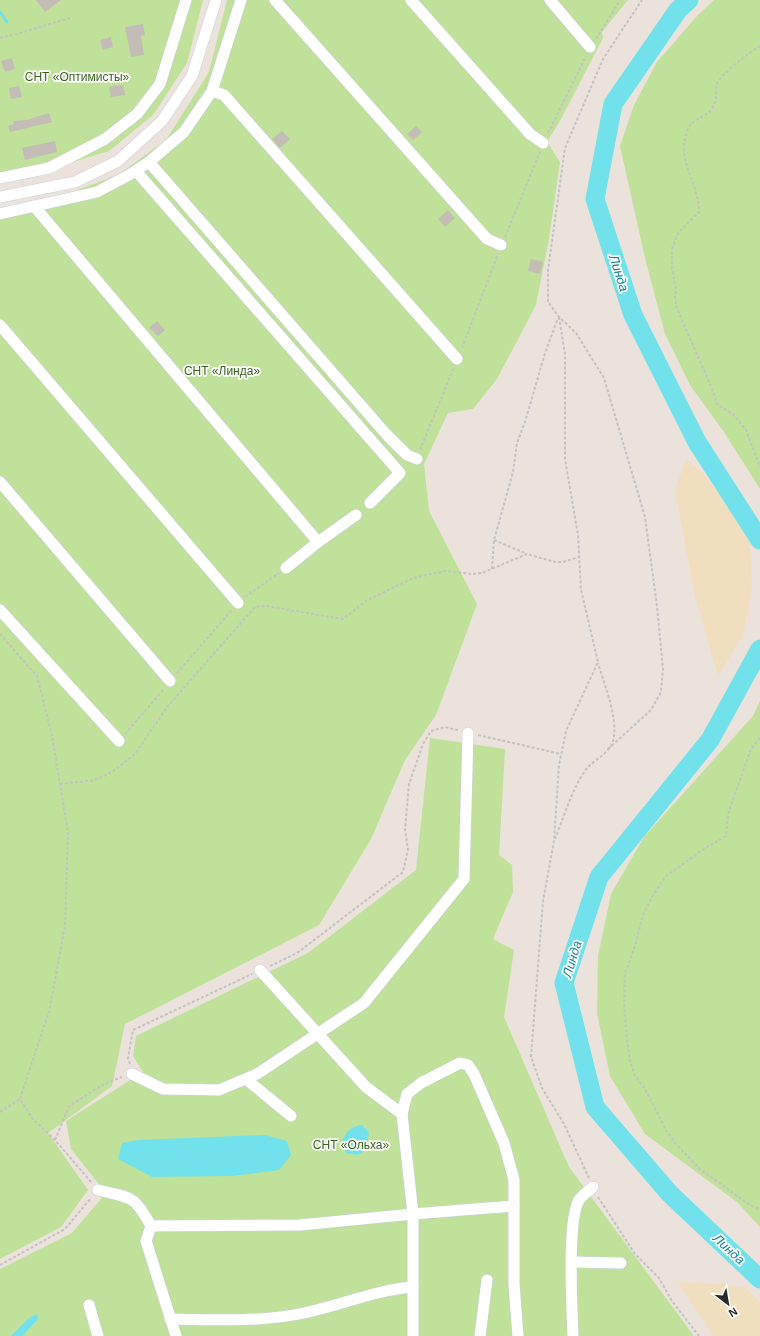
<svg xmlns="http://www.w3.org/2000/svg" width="760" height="1336" font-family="Helvetica,sans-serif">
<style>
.green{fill:#bfe199}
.sand{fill:#f0dfbf}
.water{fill:#71e2eb}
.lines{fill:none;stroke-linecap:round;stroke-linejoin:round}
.stream{stroke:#71e2eb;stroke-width:3}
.river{stroke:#71e2eb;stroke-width:19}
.building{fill:#c4bdb7}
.minor-casing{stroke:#cad0db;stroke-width:12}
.path{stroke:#c3c3c3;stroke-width:2;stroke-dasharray:3 2;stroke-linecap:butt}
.minor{stroke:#fff;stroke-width:11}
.labels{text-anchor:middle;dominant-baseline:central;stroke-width:3.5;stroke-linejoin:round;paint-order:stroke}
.park-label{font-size:12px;fill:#38651b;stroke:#fff}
.water-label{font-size:13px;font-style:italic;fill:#108297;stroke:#fff}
</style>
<rect width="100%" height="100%" fill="#ebe2dc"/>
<g class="green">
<polygon points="0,0 203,0 187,63 153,115 109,151 0,184"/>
<polygon points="227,0 628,0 602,32 603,38 561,119 547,142 560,162 549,239 536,305 497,379 473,409 448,413 424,464 429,511 477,604 436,715 405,760 371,839 319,925 125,1024 112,1086 48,1133 88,1190 61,1227 0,1259 0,209 58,197 118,175 166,140 209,72"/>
<polygon points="714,0 760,0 760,489 724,432 690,385 665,334 645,258 620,146 634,105 657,62 697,16"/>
<polygon points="760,701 760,1227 737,1202 645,1134 610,1076 597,1013 598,956 611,894 644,837 753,716"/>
<polygon points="430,738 505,749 499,855 512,865 513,892 493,939 514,950 504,1017 569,1167 694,1336 0,1336 0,1269 72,1233 106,1193 71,1149 66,1121 143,1072 133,1056 136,1036 308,953 416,870"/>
</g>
<g class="sand">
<polygon points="686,459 703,473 723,500 750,543 752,586 743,636 718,676 695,596 675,490"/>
<polygon points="678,1282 723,1284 746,1288 760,1302 760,1336 713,1336"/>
</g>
<g class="water">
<path d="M362 1125 369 1133 366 1149 358 1155 346 1153 342 1142C346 1131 350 1127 362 1125Z"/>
<polygon points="265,1135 287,1141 291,1155 279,1170 232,1176 152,1177 118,1159 122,1143 138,1140"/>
<polygon points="37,1314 38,1319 22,1336 11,1336 29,1318"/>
</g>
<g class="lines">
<polyline class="stream" points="0,12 7,22"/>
<g class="river">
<polyline points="689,0 678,10 613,104 595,199 633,315 697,442 760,540"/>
<polyline points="760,649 710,740 599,877 564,983 595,1107 670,1194 760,1279"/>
</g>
</g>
<g class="building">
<polygon points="36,0 61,0 45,12"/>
<polygon points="143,24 145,35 141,36 144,55 131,57 125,27"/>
<polygon points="111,37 113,47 103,50 100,40"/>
<polygon points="12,58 15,69 5,72 1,61"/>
<polygon points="123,85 125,95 111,97 109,87"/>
<polygon points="19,86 22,97 11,99 9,88"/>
<polygon points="49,113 52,122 10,132 8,126 14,124 13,121 27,120"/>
<polygon points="416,126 422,132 413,140 407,134"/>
<polygon points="282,131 290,139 280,148 272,139"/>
<polygon points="55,141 57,152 25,160 22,148"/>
<polygon points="448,210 455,218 445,227 438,219"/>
<polygon points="531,259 543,262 540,274 528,271"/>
<polygon points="157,321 165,330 158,336 149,328"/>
</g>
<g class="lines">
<defs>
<g id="minor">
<polyline points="275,0 487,239 501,245"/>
<polyline points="411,0 530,134 543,143"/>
<polyline points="550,0 590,47"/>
<polyline points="212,91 224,95 457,359"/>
<polyline points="149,162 386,434 407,455 417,459"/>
<polyline points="136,171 400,473 370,503"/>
<polyline points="0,178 49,168 105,139 137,114 160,84 186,0"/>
<polyline points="0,197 75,182 118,161 162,121 192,76 216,0"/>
<polyline points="34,206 318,542"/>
<polyline points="0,214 97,192 129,175 149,162 184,132 212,91 241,0"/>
<polyline points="0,325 238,603"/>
<polyline points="0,482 170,681"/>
<polyline points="286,568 318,542 356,515"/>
<polyline points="0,610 119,741"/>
<polyline points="260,970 366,1087 402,1114"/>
<polyline points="132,1074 163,1089 219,1090 257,1074 364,1003 464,879 468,733"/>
<polyline points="246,1079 291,1116"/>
<path d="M98 1190C132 1198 134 1195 151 1226L146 1241 176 1336"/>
<polyline points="514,1206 514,1284 518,1336"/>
<polyline points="151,1226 300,1225 413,1214 402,1114 407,1094 421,1083 460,1063 468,1065 474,1074 504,1143 514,1180 514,1206 413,1214 413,1336"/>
<polyline points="572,1262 621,1263"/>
<polyline points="89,1305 98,1336"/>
<path d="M170 1319C213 1320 263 1322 304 1313 341 1305 376 1290 413 1287"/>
<polyline points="480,1336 487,1280"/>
<path d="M573 1336C572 1310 567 1219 579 1200 582 1195 589 1191 593 1187"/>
</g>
</defs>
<use href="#minor" class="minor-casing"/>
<g class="path">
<polyline points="0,38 20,33 70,18"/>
<polyline points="596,39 620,0"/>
<path d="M760 46C751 51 720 75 717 84 715 91 717 99 714 105 705 123 690 113 685 138 685 142 683 147 684 151 685 171 700 192 699 212L679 232 675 240 672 249V267L676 291 675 297 676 306 713 391 717 404 734 415 746 430 760 467"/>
<polyline points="548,133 586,56"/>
<polyline points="505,237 540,152"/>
<polyline points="559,317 565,354 565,459 578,535 581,590 598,662 566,731 559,765 554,841 543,901 531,1057 542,1088 564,1124 589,1178"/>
<polyline points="462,348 498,254"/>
<polyline points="420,450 454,367"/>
<polyline points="494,540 527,554"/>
<polyline points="492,569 494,540 513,472 517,443 525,422 545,353 558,318"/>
<polyline points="245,597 279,573"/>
<polyline points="0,634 37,676 52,736 68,833 65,926 49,1012 20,1099 32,1118 55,1140 91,1182"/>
<polyline points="177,673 232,610"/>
<polyline points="125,734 164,689"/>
<polyline points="478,735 561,754"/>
<polyline points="760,738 751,749 731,805 728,815 726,836 702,850 665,877 652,897 643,915 634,949 625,973 624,1002 627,1040 630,1061 635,1076 645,1089 666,1130 675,1143 701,1170 751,1206 760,1209"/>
<polyline points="608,749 651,710 661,692 663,669 657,606 645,517 604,378 576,333 559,317 548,302 548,270 565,148 603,59 642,0"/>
<polyline points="60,784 95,780 112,772 135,754 167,707 255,607 266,606 343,619 366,601 413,578 445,571 472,574 482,573 527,554 555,562 563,562 579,557"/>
<path d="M555 839C564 817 573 785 588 767 596 759 610 752 613 741 619 719 604 684 598 663"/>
<polyline points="270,966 297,953 403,872 408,850 405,829 409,784 423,744 431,731 445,727 458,730"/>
<polyline points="130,1064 128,1058 133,1030 252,974"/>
<polyline points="0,1112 20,1099"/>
<polyline points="55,1140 69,1106 104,1084 122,1077"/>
<polyline points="598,1197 635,1254 659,1278 672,1301 699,1336"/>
<polyline points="0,1265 65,1229 91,1198"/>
</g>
<use href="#minor" class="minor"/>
</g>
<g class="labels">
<g class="park-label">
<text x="77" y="77">СНТ «Оптимисты»</text>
<text x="222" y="371">СНТ «Линда»</text>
<text x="351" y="1145">СНТ «Ольха»</text>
</g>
<g class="water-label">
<text transform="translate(619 273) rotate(72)">Линда</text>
<text transform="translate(572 959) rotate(-73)">Линда</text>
<text transform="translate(729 1249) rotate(43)">Линда</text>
</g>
</g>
<g transform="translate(728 1304) rotate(149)" stroke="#ffffff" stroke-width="3" paint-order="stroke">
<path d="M0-3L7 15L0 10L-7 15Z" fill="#2a2a2a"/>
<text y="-6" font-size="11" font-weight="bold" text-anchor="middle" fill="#2a2a2a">N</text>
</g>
</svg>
